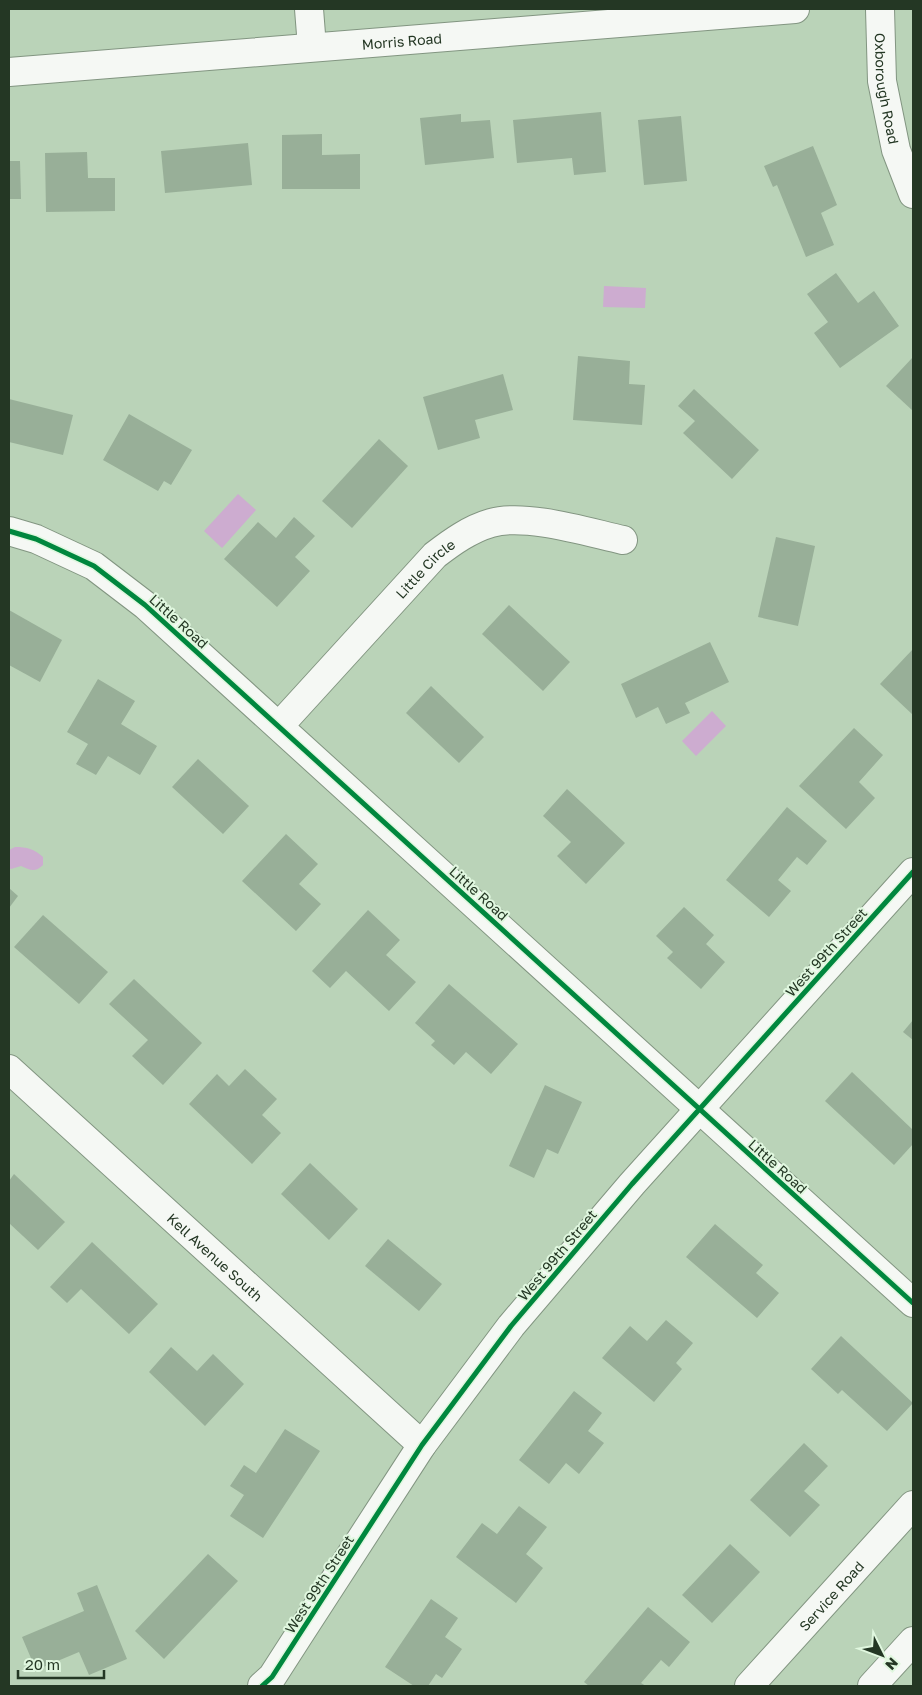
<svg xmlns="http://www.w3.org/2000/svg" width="922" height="1695" font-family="'Golos Text',sans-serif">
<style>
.water{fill:#cdacd0}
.building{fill:#98af98}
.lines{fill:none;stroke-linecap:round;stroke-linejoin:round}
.minor-casing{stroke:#829581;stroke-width:30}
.tertiary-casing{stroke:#829581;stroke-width:30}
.minor{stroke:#f5f8f4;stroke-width:28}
.tertiary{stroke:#f5f8f4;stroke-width:28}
.cycleway-casing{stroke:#e0f7df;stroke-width:8}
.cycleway{stroke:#00873e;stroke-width:5}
.labels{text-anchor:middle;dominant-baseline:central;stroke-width:4;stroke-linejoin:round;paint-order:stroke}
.street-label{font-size:14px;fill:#243724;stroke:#e0f7df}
</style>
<rect width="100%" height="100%" fill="#bad3b8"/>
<g class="water">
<polygon points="604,286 646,288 645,308 603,307"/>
<polygon points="238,494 256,510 222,548 204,531"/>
<polygon points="712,711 726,726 696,756 682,741"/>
<path d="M15 847C27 847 34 849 43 857V865C35 873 30 870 21 866L11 869 9 868V850Z"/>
</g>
<g class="building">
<polygon points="601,112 606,172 574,175 572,158 517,163 513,120"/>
<polygon points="461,114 461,122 490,120 494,158 425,165 420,118"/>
<polygon points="681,116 687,181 644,185 638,120"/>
<polygon points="322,134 322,155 360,154 360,189 282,189 282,135"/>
<polygon points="248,143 252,185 165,193 161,151"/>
<polygon points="813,146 837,205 821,213 834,245 806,257 777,185 773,187 764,166"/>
<polygon points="87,152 88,178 115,178 115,211 46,212 45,153"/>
<polygon points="9,161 20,161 21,199 9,199"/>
<polygon points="836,273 858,303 874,291 899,326 840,368 814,333 828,322 807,294"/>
<polygon points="578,356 630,361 629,384 645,385 642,425 573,420"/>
<polygon points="913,357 913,411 886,386"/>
<polygon points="503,374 513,410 475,420 480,438 438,450 423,397"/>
<polygon points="694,389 759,450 732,479 683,433 695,421 678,406"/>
<polygon points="9,399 73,415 63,455 9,442"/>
<polygon points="129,414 192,450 171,485 164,481 158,491 103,460"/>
<polygon points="379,439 408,466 352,528 322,501"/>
<polygon points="294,517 315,536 295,557 310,571 277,607 224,559 258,522 276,538"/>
<polygon points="776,537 815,546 798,626 758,617"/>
<polygon points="509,605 570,662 543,691 482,634"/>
<polygon points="9,610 62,640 40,682 9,665"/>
<polygon points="710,642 729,682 685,703 690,713 666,724 658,707 636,718 621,684"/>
<polygon points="913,649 913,715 880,684"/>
<polygon points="98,679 135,701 121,724 157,746 140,775 108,756 96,775 76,764 88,744 67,732"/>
<polygon points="431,686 484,737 459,763 406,713"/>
<polygon points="854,728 883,755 859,782 875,798 846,829 799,786"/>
<polygon points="198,759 249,806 223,834 172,787"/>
<polygon points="567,789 625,843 586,884 557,856 571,842 543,816"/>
<polygon points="787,807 827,841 807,865 797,857 778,880 791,891 769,917 726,880"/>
<polygon points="286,834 318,864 299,884 321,904 296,931 242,881"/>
<polygon points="9,888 18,896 9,908"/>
<polygon points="684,907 714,935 706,944 725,962 701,989 667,958 673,952 656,936"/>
<polygon points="368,910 400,940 386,955 416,982 389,1011 346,971 330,988 312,971"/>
<polygon points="43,915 108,972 79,1004 14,947"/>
<polygon points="134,979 202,1043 163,1085 132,1056 148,1040 109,1004"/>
<polygon points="449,984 518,1044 491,1074 466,1052 454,1065 431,1045 435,1041 415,1023"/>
<polygon points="913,1020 913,1040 903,1032"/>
<polygon points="245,1069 277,1099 262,1115 281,1133 252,1164 189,1104 217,1074 229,1086"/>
<polygon points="852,1072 913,1130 913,1144 894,1165 825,1101"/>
<polygon points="545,1085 582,1102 558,1154 547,1149 534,1178 509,1166"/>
<polygon points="310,1163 358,1209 329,1240 281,1194"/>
<polygon points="14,1174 65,1222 38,1250 9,1223 9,1181"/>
<polygon points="715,1224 763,1265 756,1273 779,1293 757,1318 686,1257"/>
<polygon points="388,1239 442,1284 419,1311 365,1266"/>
<polygon points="92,1242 158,1304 129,1334 81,1289 67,1303 50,1287"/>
<polygon points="666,1320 693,1343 676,1363 682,1369 654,1402 602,1358 630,1326 647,1341"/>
<polygon points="841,1336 913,1403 887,1431 842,1390 838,1394 811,1369"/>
<polygon points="171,1347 197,1371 213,1354 244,1384 205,1426 149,1372"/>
<polygon points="574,1391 602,1413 588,1431 604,1443 579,1474 566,1463 549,1484 519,1460"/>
<polygon points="285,1429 320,1451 263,1538 230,1516 244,1495 230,1486 244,1465 256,1473"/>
<polygon points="804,1443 828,1466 804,1491 820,1505 790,1537 750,1500"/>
<polygon points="519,1506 547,1527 526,1554 543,1568 516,1603 456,1557 482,1523 497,1534"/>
<polygon points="730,1544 760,1572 712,1623 682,1595"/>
<polygon points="208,1554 238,1581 164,1659 135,1631"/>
<polygon points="97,1585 127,1659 89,1675 79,1652 36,1670 22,1637 84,1611 77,1593"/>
<polygon points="431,1599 458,1618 445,1637 462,1649 442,1678 436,1674 428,1686 414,1686 385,1667"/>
<polygon points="648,1607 690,1642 669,1667 661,1660 641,1683 646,1686 589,1686 584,1682"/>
</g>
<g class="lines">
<defs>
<g id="minor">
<polyline points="309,9 312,47"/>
<path id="s1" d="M880 9 882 81 896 150 913 194"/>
<path id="s2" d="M9 72 795 9"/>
<polyline points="9,531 36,539 94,566 145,605 913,1303"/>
<path id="s3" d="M279 726 435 555C452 542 470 529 491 523 526 513 587 532 623 540"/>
<path id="s4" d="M9 1069 422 1445"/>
<polyline points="262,1686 272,1677 299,1635 422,1445 511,1326 632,1184 913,872"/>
<path id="s5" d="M749 1686 913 1505"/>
</g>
<polyline id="tertiary" points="872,1686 913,1641"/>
</defs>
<use href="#minor" class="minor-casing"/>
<use href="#tertiary" class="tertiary-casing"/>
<use href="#minor" class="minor"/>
<use href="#tertiary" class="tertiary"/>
<defs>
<g id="cycleway">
<polyline points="9,531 36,539 94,566 145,605 913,1303"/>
<polyline points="262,1686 272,1677 299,1635 422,1445 511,1326 632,1184 913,872"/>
</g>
</defs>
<use href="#cycleway" class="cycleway-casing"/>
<use href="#cycleway" class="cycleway"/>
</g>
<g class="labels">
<g class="street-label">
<text stroke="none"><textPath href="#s2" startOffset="394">Morris Road</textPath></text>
<text stroke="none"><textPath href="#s1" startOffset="80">Oxborough Road</textPath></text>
<text stroke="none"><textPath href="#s3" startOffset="215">Little Circle</textPath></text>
<text transform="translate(179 621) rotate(42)">Little Road</text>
<text transform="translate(479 893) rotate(42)">Little Road</text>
<text transform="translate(826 952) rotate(-48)">West 99th Street</text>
<text transform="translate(778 1166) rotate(42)">Little Road</text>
<text transform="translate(557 1255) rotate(-50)">West 99th Street</text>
<text stroke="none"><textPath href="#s4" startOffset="279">Kell Avenue South</textPath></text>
<text transform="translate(319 1584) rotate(-57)">West 99th Street</text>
<text stroke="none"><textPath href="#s5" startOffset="122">Service Road</textPath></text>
</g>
</g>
<rect width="922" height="1695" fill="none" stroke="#243724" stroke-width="20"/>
<g transform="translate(882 1655) rotate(132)" stroke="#e0f7df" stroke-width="4" paint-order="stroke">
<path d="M0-4L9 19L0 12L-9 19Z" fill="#243724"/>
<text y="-8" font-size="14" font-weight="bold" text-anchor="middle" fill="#243724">N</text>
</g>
<path d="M18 1670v8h86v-8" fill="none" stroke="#243724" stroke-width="2.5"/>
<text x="25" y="1670" font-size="15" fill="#243724" stroke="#e0f7df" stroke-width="4" paint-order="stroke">20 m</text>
</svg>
